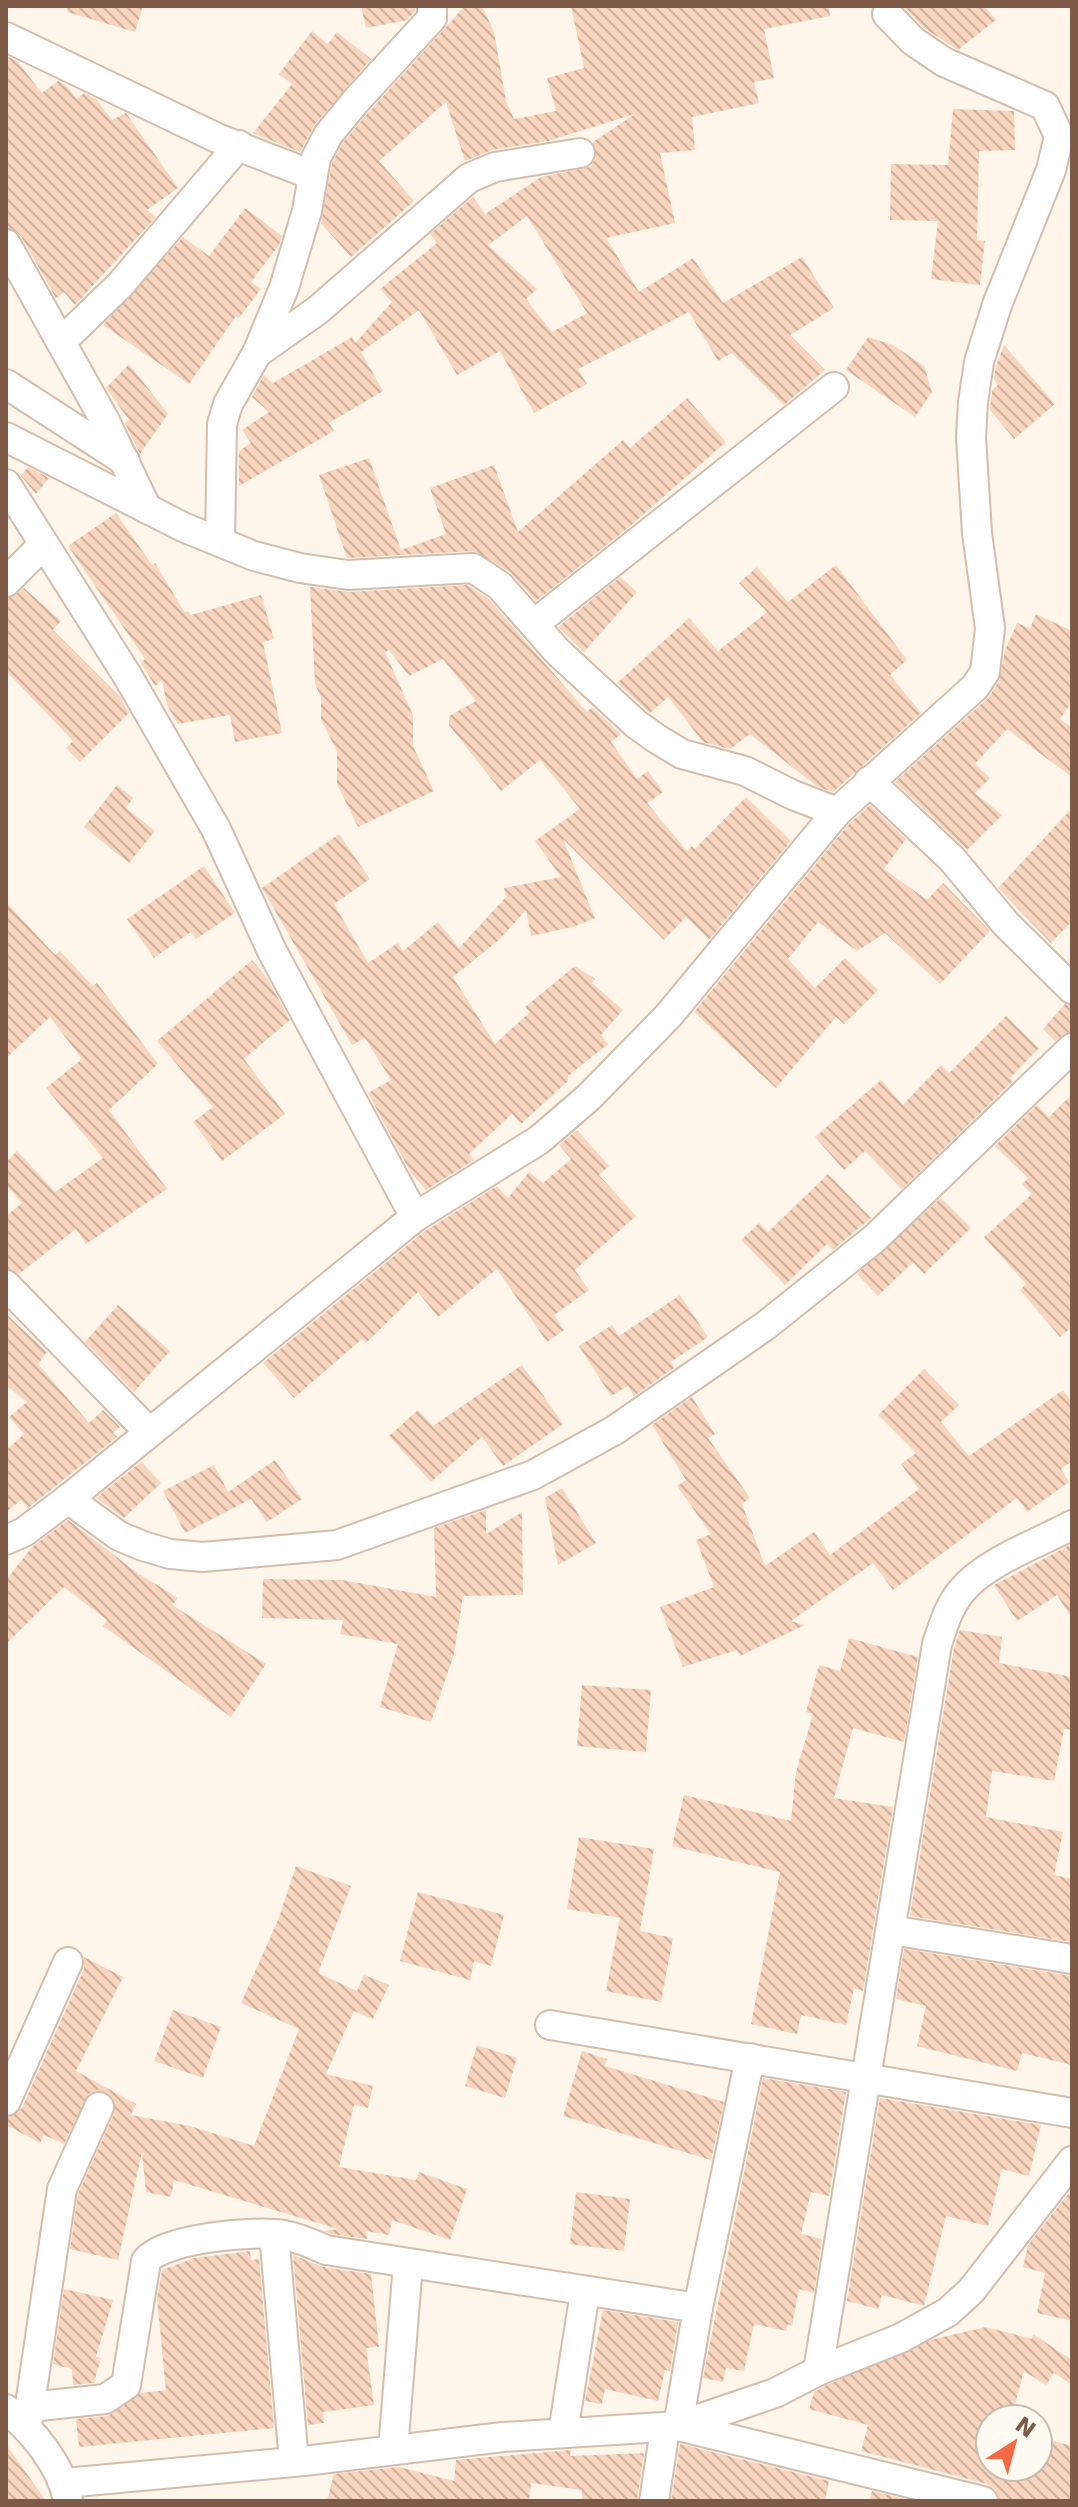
<svg xmlns="http://www.w3.org/2000/svg" width="1078" height="2507" font-family="'DejaVu Sans',sans-serif">
<style>
.building{fill:url(#building-back-hatch);fill-rule:evenodd}
.lines{fill:none;stroke-linecap:round;stroke-linejoin:round}
.minor-casing{stroke:#d3bdad;stroke-width:32}
.minor{stroke:#fff;stroke-width:28}
</style>
<defs>
<pattern id="building-back-hatch" width="6" height="6" patternUnits="userSpaceOnUse" patternTransform="scale(2)"><rect width="6" height="6" fill="#f7d5be"/><path d="M-1 5l2 2M0 0l6 6M5-1l2 2" fill="none" stroke="#cdb09c"/></pattern>
</defs>
<rect width="100%" height="100%" fill="#fef6ea"/>
<g class="building">
<polygon points="68,6 143,6 135,32 67,12"/>
<polygon points="361,6 415,6 415,11 407,20 366,28"/>
<path d="M465 6H482L494 32 506 101 514 119 556 111 547 78 584 68 571 6H829L830 16 764 29 774 78 754 82 759 103 692 117 695 150 660 153 675 223 606 238 639 292 693 258 723 303 802 257 834 308 790 335 825 370 784 405 732 353 718 361 689 312 578 369 587 384 534 413 500 351 457 375 419 310 361 352 383 391 329 423 334 431 239 486V451L251 443 242 430 269 412 252 397 264 375 273 383 352 337 355 343 392 302 380 289 437 243 430 234 473 197 485 214 541 177 590 167 596 158 593 142 635 114 548 141 492 150 465 161 446 102 379 161 414 201 351 257 321 223 332 163 342 144 368 113ZM527 216 587 313 552 332 526 299 537 289 488 245Z"/>
<polygon points="903,6 984,6 996,20 958,50 924,28"/>
<polygon points="312,31 328,44 337,32 371,59 315,124 300,152 253,133 292,84 279,74"/>
<polygon points="6,56 17,61 42,93 58,81 66,85 77,99 84,93 96,99 112,120 126,113 178,188 147,210 156,217 75,305 64,292 56,298 21,236 6,227"/>
<polygon points="953,109 1014,111 1015,150 979,151 977,240 985,241 980,285 931,279 938,221 890,220 891,164 948,165"/>
<polygon points="245,208 282,236 279,245 251,282 261,289 239,318 236,316 189,384 103,325 183,237 209,256"/>
<polygon points="868,337 893,345 924,366 932,392 915,417 846,370"/>
<polygon points="1004,345 1055,404 1014,439 990,410 992,390 998,385 994,379 996,366"/>
<polygon points="129,364 168,414 140,454 125,423 129,420 106,388"/>
<polygon points="687,398 726,442 629,527 536,601 510,572 473,551 347,558 319,475 369,458 401,550 446,534 430,488 494,465 518,532 623,440 630,448"/>
<polygon points="28,467 49,478 36,494 21,476"/>
<polygon points="116,513 152,565 155,563 185,613 188,611 191,615 261,595 274,639 263,642 282,733 235,742 230,715 178,724 167,705 162,680 155,686 141,663 145,659 68,546"/>
<polygon points="836,565 907,660 890,675 921,713 833,792 818,787 750,734 730,749 703,742 668,697 650,713 617,683 689,618 718,651 767,612 739,583 757,567 788,602"/>
<polygon points="620,577 637,592 584,652 558,627"/>
<polygon points="468,585 489,599 587,712 592,707 621,734 611,742 637,779 648,771 663,792 647,803 687,851 692,846 695,849 746,797 791,841 709,940 686,917 664,940 563,839 595,918 573,927 531,936 526,910 500,939 453,977 495,1044 530,1012 525,1007 575,966 595,979 592,983 623,1010 601,1035 608,1044 568,1076 568,1081 521,1124 512,1114 469,1154 474,1160 426,1190 411,1173 368,1093 391,1080 365,1038 352,1045 262,888 339,834 370,879 334,904 368,963 398,943 403,951 438,922 459,948 506,897 504,888 561,877 535,841 580,809 540,760 501,791 449,725 449,716 476,701 443,659 409,676 389,650 385,652 413,715 413,746 434,791 358,827 337,784 337,752 321,719 321,697 315,684 310,587 349,592"/>
<polygon points="24,588 61,621 53,630 120,697 129,713 80,762 66,748 73,741 6,671 6,599"/>
<polygon points="1036,614 1072,631 1072,702 1060,719 1072,728 1072,777 1007,729 975,764 990,778 975,793 1002,815 967,850 895,782 989,697 999,681 1005,650 1017,623 1030,628"/>
<polygon points="117,785 133,798 126,808 155,831 129,863 84,827"/>
<polygon points="870,805 906,839 884,869 927,900 943,883 990,931 940,984 885,933 857,951 818,922 788,959 815,988 845,958 878,990 844,1024 836,1017 776,1088 694,1012 849,824"/>
<polygon points="1072,808 1072,921 1051,943 998,888"/>
<polygon points="204,866 235,913 196,939 191,932 154,958 127,919"/>
<polygon points="6,902 55,955 60,951 93,986 97,983 158,1064 109,1110 167,1189 86,1244 76,1229 19,1274 6,1268 6,1216 22,1203 6,1185 6,1162 17,1151 55,1192 103,1158 46,1088 82,1059 50,1017 6,1058"/>
<polygon points="252,960 267,978 290,1020 244,1059 285,1114 222,1161 193,1122 213,1107 157,1041"/>
<polygon points="1065,1004 1072,1006 1072,1031 1055,1041 1043,1029"/>
<polygon points="1006,1016 1039,1048 1010,1078 1013,1081 902,1189 865,1151 844,1170 815,1137 881,1080 903,1105 941,1065 949,1073"/>
<polygon points="1072,1094 1072,1327 1060,1337 1020,1290 1026,1284 984,1237 1032,1194 1022,1185 1028,1178 995,1146 1037,1105 1049,1117"/>
<polygon points="577,1130 609,1166 599,1175 636,1216 575,1270 589,1290 554,1315 564,1330 547,1342 497,1269 438,1317 418,1292 366,1343 362,1339 294,1398 263,1363 425,1231 497,1186 508,1198 529,1172 543,1183 571,1159 559,1145"/>
<polygon points="828,1174 871,1218 833,1250 827,1244 785,1285 741,1240 759,1223 768,1232"/>
<polygon points="941,1198 971,1228 924,1274 913,1262 878,1296 857,1274"/>
<polygon points="680,1295 708,1337 671,1362 674,1368 634,1396 628,1386 611,1396 579,1346 612,1325 619,1336"/>
<polygon points="118,1305 170,1351 134,1392 85,1342"/>
<polygon points="6,1314 47,1352 38,1364 89,1423 103,1410 120,1427 113,1433 117,1437 28,1508 21,1500 6,1512 6,1450 24,1434 9,1417 27,1402 6,1385"/>
<polygon points="522,1365 563,1424 503,1466 482,1437 431,1482 389,1436 418,1410 433,1426"/>
<polygon points="924,1369 959,1405 941,1422 969,1456 1063,1390 1072,1403 1072,1461 1061,1469 1069,1482 1027,1512 1017,1498 893,1590 873,1563 791,1621 805,1625 740,1656 737,1650 683,1667 660,1607 714,1587 696,1540 711,1534 677,1486 686,1480 652,1425 692,1397 715,1434 708,1438 750,1498 742,1504 765,1566 814,1532 830,1555 919,1489 901,1464 916,1453 878,1415"/>
<polygon points="275,1460 302,1499 267,1522 251,1499 185,1533 163,1491 214,1465 228,1492"/>
<polygon points="141,1462 161,1483 124,1518 96,1498"/>
<polygon points="562,1488 596,1543 558,1565 545,1498"/>
<polygon points="486,1510 486,1534 522,1512 523,1595 463,1596 454,1654 431,1722 380,1707 398,1644 340,1634 343,1620 262,1618 263,1579 342,1580 436,1597 434,1528"/>
<polygon points="68,1520 139,1574 178,1598 172,1605 266,1664 231,1717 103,1626 107,1620 64,1587 6,1644 6,1580 32,1547"/>
<polygon points="1072,1544 1072,1619 1057,1595 1017,1621 994,1585"/>
<polygon points="960,1630 1002,1637 999,1663 1072,1677 1072,1730 1064,1729 1054,1781 992,1771 986,1817 1063,1832 1054,1875 1072,1879 1072,1942 910,1916 954,1648"/>
<polygon points="849,1638 918,1657 904,1742 853,1728 834,1798 893,1807 863,1991 854,1988 846,2025 801,2015 797,2034 751,2024 780,1872 672,1846 684,1795 791,1821 796,1772 813,1714 806,1712 819,1665 840,1671"/>
<polygon points="582,1685 651,1690 646,1752 577,1746"/>
<polygon points="579,1837 654,1849 640,1931 673,1938 661,2002 606,1991 620,1918 567,1909"/>
<polygon points="296,1866 351,1886 318,1973 357,1991 364,1975 389,1985 373,2019 354,2011 326,2074 373,2086 368,2108 354,2105 339,2167 416,2180 419,2172 467,2189 450,2240 392,2220 389,2235 366,2231 367,2239 331,2234 324,2231 338,2229 174,2180 171,2197 146,2192 142,2152 118,2260 70,2249 78,2194 114,2114 113,2098 98,2090 88,2094 64,2144 44,2135 40,2143 6,2125 6,2118 22,2108 84,1969 84,1957 123,1977 76,2071 136,2104 131,2115 190,2126 254,2146 299,2029 241,2003 278,1920"/>
<polygon points="418,1892 504,1915 491,1966 474,1961 470,1980 400,1961"/>
<polygon points="904,1949 1072,1976 1072,2065 1022,2053 1017,2071 917,2046 926,2006 896,1999"/>
<polygon points="173,2010 221,2027 203,2078 154,2061"/>
<polygon points="477,2045 517,2058 505,2098 465,2086"/>
<polygon points="582,2051 607,2059 605,2066 724,2102 711,2160 563,2116"/>
<polygon points="763,2078 846,2092 829,2196 811,2192 801,2234 822,2239 814,2293 799,2289 792,2326 788,2324 786,2331 754,2324 744,2371 726,2368 723,2382 703,2378"/>
<polygon points="880,2098 1041,2125 1029,2176 1002,2169 988,2226 946,2216 924,2306 882,2295 878,2309 847,2301"/>
<polygon points="1072,2189 1072,2321 1037,2313 1045,2273 1023,2267 1028,2245"/>
<polygon points="576,2192 630,2199 624,2251 570,2244"/>
<polygon points="250,2251 251,2260 259,2259 274,2428 79,2447 76,2419 108,2416 141,2393 166,2390 157,2299 162,2270 194,2258"/>
<polygon points="293,2255 323,2267 371,2274 379,2347 366,2348 374,2405 323,2412 324,2423 308,2425"/>
<polygon points="64,2289 113,2300 96,2357 101,2358 94,2383 73,2385 72,2369 53,2364"/>
<polygon points="603,2310 678,2322 670,2371 665,2370 658,2401 605,2389 602,2404 585,2401"/>
<polygon points="986,2327 1032,2339 1033,2334 1072,2360 1072,2385 1054,2373 1046,2385 1024,2371 1011,2419 990,2419 990,2467 1038,2467 1038,2437 1072,2446 1072,2501 1000,2501 995,2489 987,2484 861,2451 868,2425 809,2409 814,2392 825,2386 934,2339"/>
<polygon points="6,2444 46,2501 6,2501"/>
<polygon points="680,2444 829,2481 825,2501 671,2501"/>
<polygon points="571,2450 570,2456 644,2453 637,2501 582,2501 582,2490 531,2483 529,2501 327,2501 334,2474 399,2467 454,2481 456,2460"/>
<polygon points="872,2491 912,2501 869,2501"/>
</g>
<g class="lines">
<defs>
<g id="minor">
<polyline points="6,37 217,138 312,175"/>
<polyline points="6,244 104,419 147,509"/>
<polyline points="61,342 120,285 239,145"/>
<polyline points="257,353 318,310 469,178 495,167 580,153"/>
<polyline points="6,384 125,461"/>
<polyline points="6,437 183,527 254,556 300,568 348,575 473,568 500,586 557,651 636,724 657,739 682,754 745,771 793,795 837,812"/>
<polyline points="6,484 127,675 216,829 272,951 415,1217 68,1499 24,1532 6,1540"/>
<polyline points="220,542 222,424 228,404 257,353 284,288 307,211 316,158 328,135 355,102 432,18 432,6"/>
<polyline points="6,582 42,546"/>
<polyline points="534,624 834,387"/>
<polyline points="869,781 952,859 1006,924 1072,989"/>
<polyline points="415,1217 539,1140 589,1097 669,1015 837,812 975,687 985,672 990,628 977,533 971,437 973,402 979,362 997,305 1051,170 1059,136 1045,106 944,62 913,41 887,14"/>
<polyline points="6,1285 149,1432"/>
<polyline points="68,1499 119,1536 143,1546 170,1554 203,1557 337,1545 533,1475 615,1430 765,1326 874,1239 1072,1048"/>
<polyline points="891,1930 1072,1959"/>
<polyline points="550,2025 1072,2113"/>
<polyline points="750,2058 698,2308 678,2426 983,2501"/>
<polyline points="6,2101 68,1962"/>
<polyline points="274,2234 294,2461"/>
<path d="M818 2371 937 1644C943 1627 948 1608 960 1593 982 1563 1039 1543 1072 1525"/>
<path d="M30 2407 105 2399 126 2385 146 2261C163 2238 256 2230 284 2235 299 2238 313 2244 326 2250L698 2308"/>
<path d="M6 2409C33 2431 61 2465 68 2500"/>
<polyline points="27,2425 62,2189 99,2107"/>
<polyline points="563,2433 585,2292"/>
<polyline points="393,2450 408,2264"/>
<polyline points="65,2483 304,2461 503,2437 678,2426 775,2393 818,2371 901,2338 948,2312 971,2291 1072,2161"/>
<polyline points="654,2501 665,2429"/>
</g>
</defs>
<use href="#minor" class="minor-casing"/>
<use href="#minor" class="minor"/>
</g>
<rect width="1078" height="2507" fill="none" stroke="#7e5b49" stroke-width="16"/>
<g transform="translate(1014 2443) rotate(36)"><circle r="38" fill="#fffaf2" stroke="#cbbaae" stroke-width="2"/>
<path d="M0-6L14 30L0 20L-14 30Z" fill="#f46a44"/>
<text y="-12" font-size="22" font-weight="bold" text-anchor="middle" fill="#7e5b49">N</text>
</g>
</svg>
